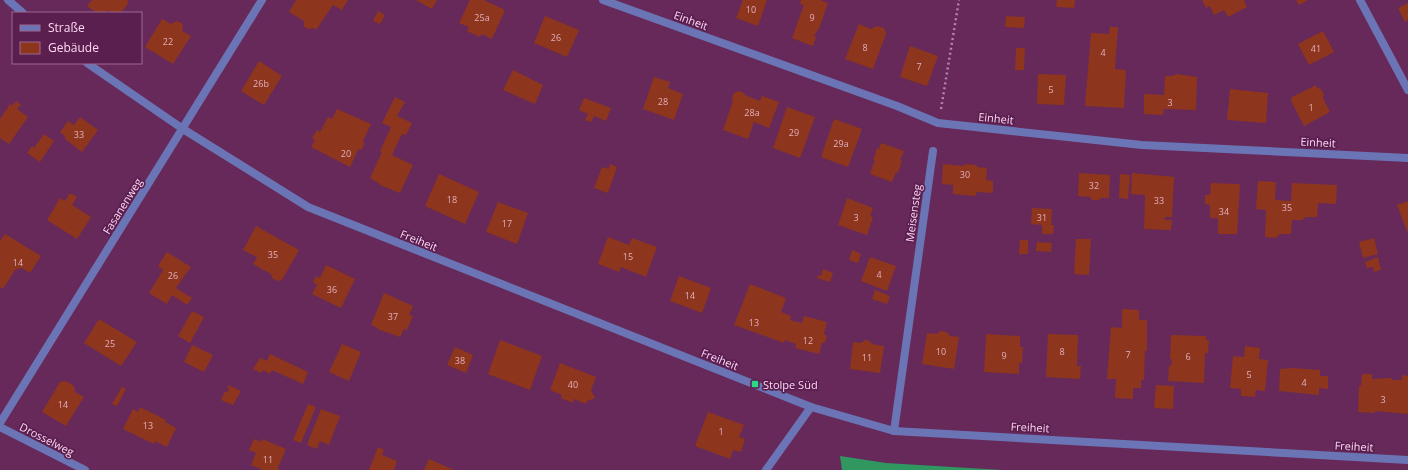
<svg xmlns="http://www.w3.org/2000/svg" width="1408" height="470" font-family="'Open Sans',sans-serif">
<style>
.forest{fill:#309760}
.building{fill:#8e351d}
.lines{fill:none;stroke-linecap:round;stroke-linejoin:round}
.path{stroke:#b584aa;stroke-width:2.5;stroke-dasharray:2 3;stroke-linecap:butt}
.street{stroke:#6b75b5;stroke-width:8}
.poi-dot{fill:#2bd884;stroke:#5a1e4f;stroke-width:1.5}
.labels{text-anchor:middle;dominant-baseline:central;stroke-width:3.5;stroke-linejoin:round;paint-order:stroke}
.number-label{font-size:9px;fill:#e2afbe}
.street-label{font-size:11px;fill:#fed8f4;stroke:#5a1e4f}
.poi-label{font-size:11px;fill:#fed8f4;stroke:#5a1e4f;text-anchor:start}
</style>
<rect width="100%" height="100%" fill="#66295a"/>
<polygon class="forest" points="840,456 886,463 1002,470 842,470"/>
<g class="building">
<polygon points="92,0 127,0 129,2 121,13 113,13 108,10 106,13 97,13 87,6"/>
<polygon points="296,0 348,0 342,10 333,5 316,30 314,28 309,29 304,27 304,21 289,12"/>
<polygon points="416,0 437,0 432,9"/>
<polygon points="470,0 484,0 505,10 492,39 482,34 480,37 467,31 469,27 459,23"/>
<polygon points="743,0 767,0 758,26 736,18"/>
<polygon points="801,0 820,0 828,3 819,29 817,31 814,36 816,37 813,46 792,38 804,5 800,4"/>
<polygon points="1057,0 1075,0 1074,8 1056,7"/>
<polygon points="1202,0 1244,0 1247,7 1228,17 1224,10 1214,15 1210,6 1206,8"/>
<polygon points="1296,0 1308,0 1299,5"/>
<polygon points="1408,3 1408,20 1405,22 1398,8"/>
<polygon points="378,11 385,15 380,24 373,21"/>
<polygon points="545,16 579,30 567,57 534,43"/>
<polygon points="1006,16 1025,17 1024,28 1005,27"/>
<polygon points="162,19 171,24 177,21 183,24 182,31 191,36 173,64 145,47"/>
<polygon points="859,24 871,29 877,26 884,28 886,34 873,69 845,59"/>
<polygon points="1110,27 1118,27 1115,69 1126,70 1124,108 1085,106 1091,33 1109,34"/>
<polygon points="1323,31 1334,52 1309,65 1298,44"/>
<polygon points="910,46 938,56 927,86 900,77"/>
<polygon points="1016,48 1025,48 1024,70 1015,70"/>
<polygon points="259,61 282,76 264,105 241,91"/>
<polygon points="513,70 543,85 535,104 503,90"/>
<polygon points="1038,74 1066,75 1064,105 1037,104"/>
<polygon points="1177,74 1197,77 1196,110 1164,109 1163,115 1144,114 1144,94 1164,95 1165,76 1172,76"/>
<polygon points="654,77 670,82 668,88 683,94 674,120 643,109"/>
<polygon points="1316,85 1317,88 1321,89 1324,95 1323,98 1330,112 1304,126 1291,101 1292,97"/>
<polygon points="1230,89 1268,93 1266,123 1227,120"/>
<polygon points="739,91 744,93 745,95 760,101 762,96 779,102 769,128 754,122 748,139 723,130 733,100 732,98 734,93"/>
<polygon points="395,97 405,102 397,116 412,123 406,135 402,134 392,155 413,165 400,193 380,185 380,184 370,178 382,152 380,151 391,127 382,123"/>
<polygon points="584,98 611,108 606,121 594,116 591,122 585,120 588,114 579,110"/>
<polygon points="16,101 21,105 17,109 28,117 9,144 0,138 0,119 10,104 12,106"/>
<polygon points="787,107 815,117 800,158 773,148"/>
<polygon points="337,109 371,124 363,141 364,144 362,149 358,150 350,167 311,147 315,140 312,138 317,130 320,132 328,117 332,119"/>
<polygon points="80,117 98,130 82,152 64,138 66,137 60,132 68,121 74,125"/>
<polygon points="834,119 862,129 848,167 821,157"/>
<polygon points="44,134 54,141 40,162 27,153 32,146 34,148"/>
<polygon points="881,143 904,151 900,160 902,161 898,173 896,172 892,182 870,174 875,160 873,160 877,148 879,149"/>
<polygon points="610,164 617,167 608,193 594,188 602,167 609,169"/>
<polygon points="943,164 964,166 964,164 977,165 977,167 987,168 986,180 993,181 993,193 976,192 976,196 953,194 953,185 942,184"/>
<polygon points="1079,173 1110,175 1109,198 1101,198 1099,200 1092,200 1090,197 1078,196"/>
<polygon points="1132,173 1174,177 1172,217 1165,217 1165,220 1172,220 1171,230 1144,229 1145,195 1131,194"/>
<polygon points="439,174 479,192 465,224 425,206"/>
<polygon points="1120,174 1130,175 1128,199 1119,198"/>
<polygon points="1258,181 1276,182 1275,200 1291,201 1292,183 1337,185 1336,204 1318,203 1317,217 1306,217 1302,220 1292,220 1291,234 1280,234 1276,238 1265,237 1266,210 1256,209"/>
<polygon points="1211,183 1240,184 1237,234 1218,234 1218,218 1210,218 1210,205 1205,204 1205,195 1210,195"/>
<polygon points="70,193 77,197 72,205 91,217 77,239 47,220 60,198 65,201"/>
<polygon points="847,198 873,208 870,216 873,217 867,235 838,225"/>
<polygon points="1408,201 1408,231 1407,231 1397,205"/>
<polygon points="498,202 528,213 517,244 486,232"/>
<polygon points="1032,208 1052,209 1051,225 1054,225 1053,234 1042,234 1042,225 1031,224"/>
<polygon points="256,226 299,250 282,280 277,281 272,278 271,274 253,264 257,257 243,250"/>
<polygon points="5,234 41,256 30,273 22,268 15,270 3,289 0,287 0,241"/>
<polygon points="608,237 629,245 632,238 657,247 646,277 621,267 619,272 598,264"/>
<polygon points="1374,238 1378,254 1363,258 1359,242"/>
<polygon points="1076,239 1091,239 1089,275 1074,274"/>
<polygon points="1020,240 1028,240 1028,254 1019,254"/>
<polygon points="1037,242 1052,243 1051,252 1036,251"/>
<polygon points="852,250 861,254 858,263 849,260"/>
<polygon points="167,252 191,267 176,288 192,298 187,305 172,295 167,304 149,293 163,270 158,266"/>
<polygon points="870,257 896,266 887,291 861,281"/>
<polygon points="1378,257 1381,270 1374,272 1373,267 1367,268 1365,262"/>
<polygon points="326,265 355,279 341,308 312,294 317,285 313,282 316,276 320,278"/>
<polygon points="823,269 833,273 830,282 817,278 818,275 821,276"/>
<polygon points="679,276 711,288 702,313 670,301"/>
<polygon points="750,284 786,298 781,312 791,316 790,320 802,323 804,316 827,322 824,334 827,336 825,343 822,343 819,354 795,348 796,344 785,340 784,343 734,325"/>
<polygon points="875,290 890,296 887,304 872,299"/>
<polygon points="384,293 413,306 409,315 413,316 407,330 404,329 400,337 377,329 378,328 371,325"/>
<polygon points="1122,309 1139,310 1139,320 1147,320 1147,351 1145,351 1144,380 1141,380 1141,388 1133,388 1133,399 1115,398 1116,379 1107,379 1111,327 1122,328"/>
<polygon points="192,311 204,317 190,343 178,336"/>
<polygon points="99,319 137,342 121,366 84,343"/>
<polygon points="940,331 947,332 950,336 959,337 954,369 922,364 927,333 937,334"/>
<polygon points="986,334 1020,336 1020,347 1023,347 1022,363 1019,363 1019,374 984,372"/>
<polygon points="1048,334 1078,335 1077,366 1081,366 1080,379 1046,377"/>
<polygon points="1171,335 1206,336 1206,340 1209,340 1208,353 1205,353 1204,383 1168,381 1169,366 1171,366 1172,359 1170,359"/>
<polygon points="500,340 542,356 530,390 488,374"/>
<polygon points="865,340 870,341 872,344 884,346 880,373 850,369 853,342 861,343"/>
<polygon points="342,344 361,352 349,381 329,372"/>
<polygon points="192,345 213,355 204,372 184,362"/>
<polygon points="1245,346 1260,348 1259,359 1268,360 1265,391 1256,390 1255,397 1241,396 1241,389 1230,388 1233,356 1244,357"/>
<polygon points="455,347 473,355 466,373 447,365"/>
<polygon points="270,354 308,372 303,384 272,370 270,374 263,370 261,373 253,369 260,358 267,361"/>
<polygon points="560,363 596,377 591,390 595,398 587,401 586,404 574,399 573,403 561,398 562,395 550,390"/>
<polygon points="1292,368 1320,370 1320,376 1328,376 1328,389 1319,388 1319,395 1279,391 1280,369"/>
<polygon points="1362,374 1372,374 1372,379 1392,378 1392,380 1402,380 1402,375 1408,376 1408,414 1375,411 1375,413 1358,412 1359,386 1361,386"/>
<polygon points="66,381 74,386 75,392 84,397 66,426 42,412 60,382"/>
<polygon points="228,385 241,391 233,405 221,400 225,391 227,393 229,388 227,387"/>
<polygon points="1156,385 1174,386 1173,409 1154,408"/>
<polygon points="122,387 126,389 117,406 112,404"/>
<polygon points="308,404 316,407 301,443 293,440"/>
<polygon points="140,407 166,420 165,422 176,428 167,447 155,441 154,444 123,429 133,409 138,412"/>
<polygon points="321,409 340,416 329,445 320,441 317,449 307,445"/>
<polygon points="708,412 744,425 739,437 745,439 741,452 733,450 730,459 695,446"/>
<polygon points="254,439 261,442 262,439 286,449 278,468 279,470 263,470 251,465 256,453 249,450"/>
<polygon points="378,447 384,450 382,455 397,461 394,470 369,470"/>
<polygon points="429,459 454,470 424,470"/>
</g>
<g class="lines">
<polyline class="path" points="941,109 959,0"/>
<g class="street">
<polyline points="8,0 23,13"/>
<polyline points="603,0 897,106 938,123 1142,145 1408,158"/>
<polyline points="1360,0 1408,90"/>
<polyline points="87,63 183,129 308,207 811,407 894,431 1408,460"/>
<polyline points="0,423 262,0"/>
<polyline points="0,427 85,470"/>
<polyline points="894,431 933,151"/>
<polyline points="766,470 811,407"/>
</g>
</g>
<rect class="poi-dot" x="751" y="380" width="8" height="8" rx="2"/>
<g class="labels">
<g class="number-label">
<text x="751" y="9">10</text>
<text x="482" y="17">25a</text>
<text x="812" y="17">9</text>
<text x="556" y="37">26</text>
<text x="168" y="41">22</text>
<text x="865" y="47">8</text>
<text x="1316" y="48">41</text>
<text x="1103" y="52">4</text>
<text x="919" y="66">7</text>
<text x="261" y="83">26b</text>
<text x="1051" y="89">5</text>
<text x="663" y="101">28</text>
<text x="1170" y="102">3</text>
<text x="1311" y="107">1</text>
<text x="752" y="112">28a</text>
<text x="794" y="132">29</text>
<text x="79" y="134">33</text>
<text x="841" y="143">29a</text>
<text x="346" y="153">20</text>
<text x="965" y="174">30</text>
<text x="1094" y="185">32</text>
<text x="452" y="199">18</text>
<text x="1159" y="200">33</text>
<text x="1287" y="207">35</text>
<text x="1224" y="211">34</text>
<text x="856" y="217">3</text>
<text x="1042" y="217">31</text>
<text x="507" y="223">17</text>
<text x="273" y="254">35</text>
<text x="628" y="256">15</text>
<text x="18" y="262">14</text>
<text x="879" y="274">4</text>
<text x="173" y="275">26</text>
<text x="332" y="289">36</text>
<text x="690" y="295">14</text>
<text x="393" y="316">37</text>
<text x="754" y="322">13</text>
<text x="808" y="340">12</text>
<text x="110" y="343">25</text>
<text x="941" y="351">10</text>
<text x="1062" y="351">8</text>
<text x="1128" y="354">7</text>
<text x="1004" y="355">9</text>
<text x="1188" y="356">6</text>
<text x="867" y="357">11</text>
<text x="460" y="360">38</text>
<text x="1249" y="374">5</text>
<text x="1304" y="382">4</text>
<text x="573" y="384">40</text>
<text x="1383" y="399">3</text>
<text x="63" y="404">14</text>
<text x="148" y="425">13</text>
<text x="721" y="431">1</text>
<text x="268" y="459">11</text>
</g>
<g class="street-label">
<text transform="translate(691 20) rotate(20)">Einheit</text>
<text transform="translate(996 118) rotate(6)">Einheit</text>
<text transform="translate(1318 142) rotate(3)">Einheit</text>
<text transform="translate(122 206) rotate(-58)">Fasanenweg</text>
<text transform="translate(913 213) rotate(-82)">Meisensteg</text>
<text transform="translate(419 240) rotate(22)">Freiheit</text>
<text transform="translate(720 359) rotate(22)">Freiheit</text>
<text transform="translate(1030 427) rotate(3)">Freiheit</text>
<text transform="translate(47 439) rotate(27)">Drosselweg</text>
<text transform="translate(1354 446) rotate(3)">Freiheit</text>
</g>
<g class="poi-label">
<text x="763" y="384">Stolpe Süd</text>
</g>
</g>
<rect x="12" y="12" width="130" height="52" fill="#5a1e4f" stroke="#9c6891"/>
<rect x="20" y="25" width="20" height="6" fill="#6b75b5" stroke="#9c6891"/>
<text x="48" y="32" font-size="12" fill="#fed8f4">Straße</text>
<rect x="20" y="42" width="20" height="12" fill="#8e351d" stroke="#9c6891"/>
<text x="48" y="52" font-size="12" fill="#fed8f4">Gebäude</text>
</svg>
